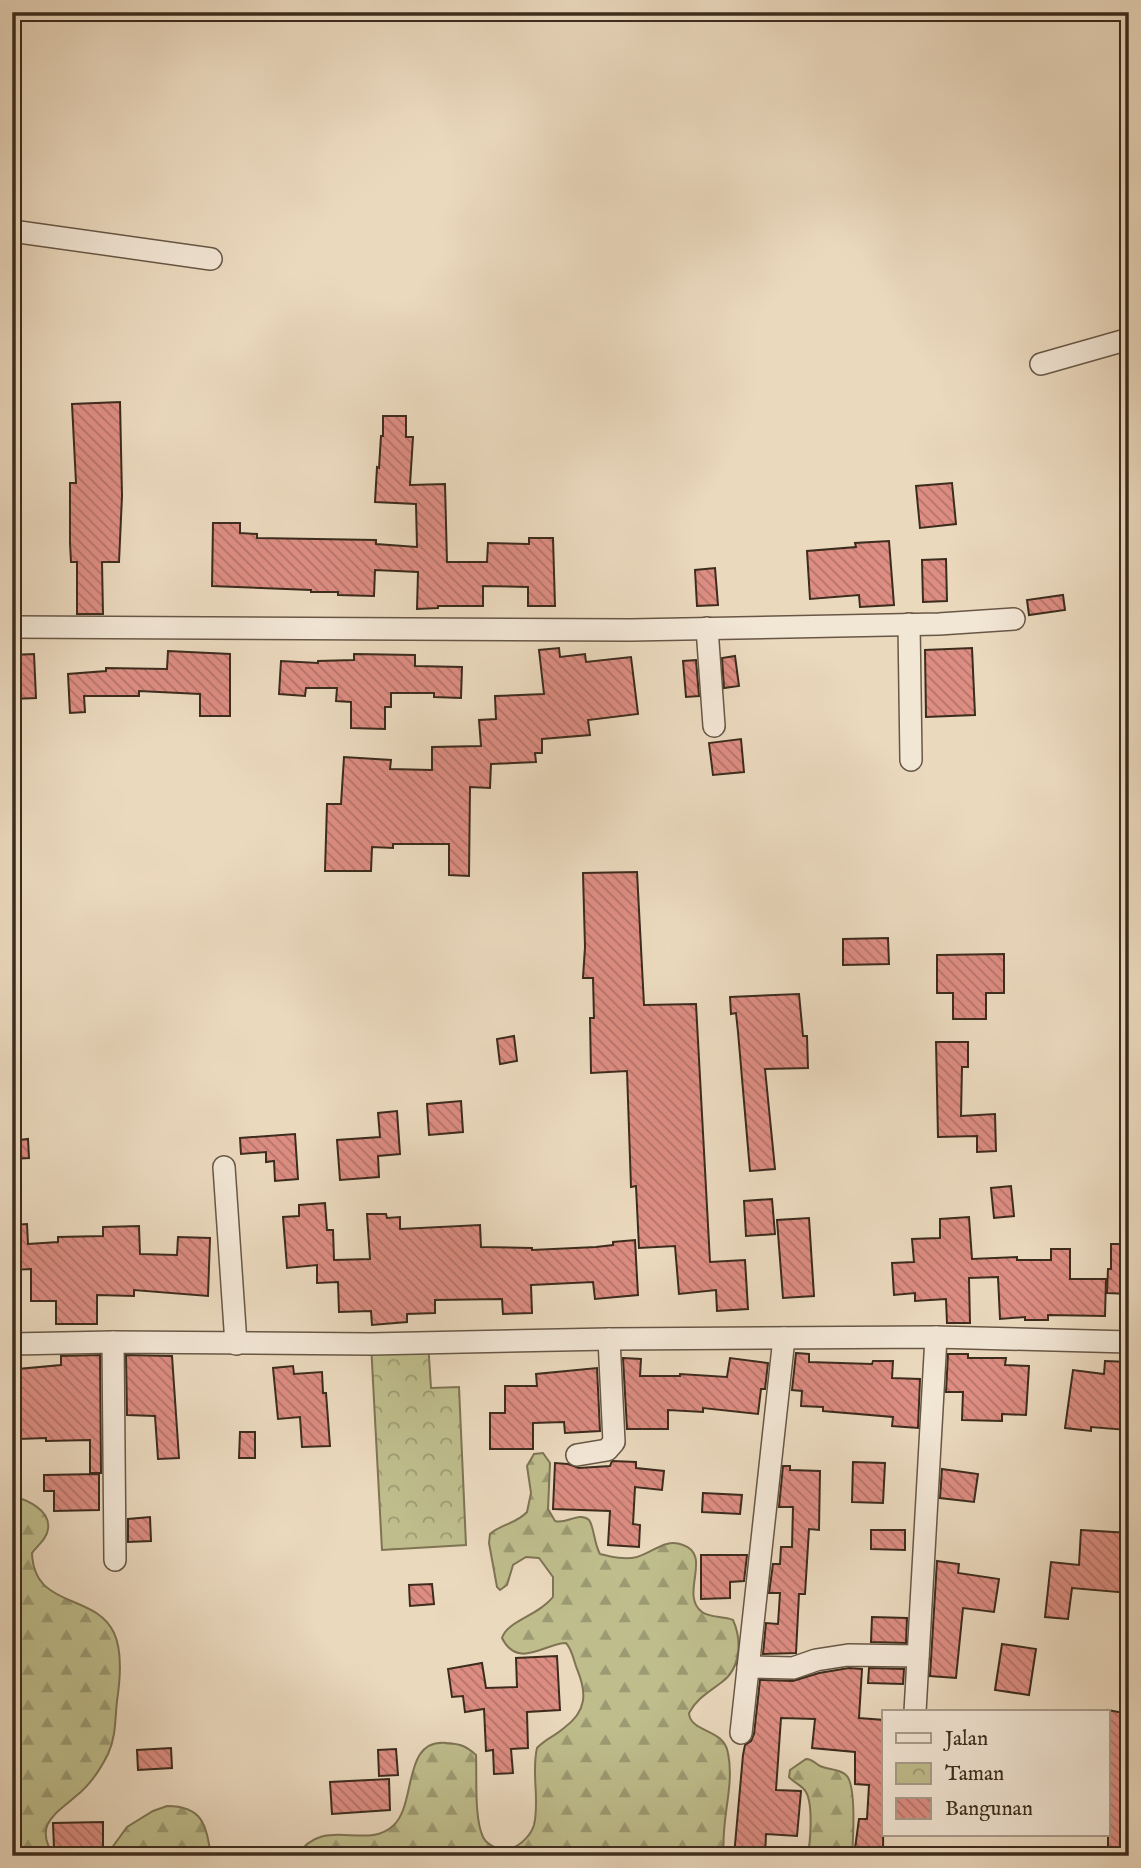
<svg xmlns="http://www.w3.org/2000/svg" width="1141" height="1868" font-family="'IM FELL English',serif">
<style>
.forest{fill:url(#forest-firs);stroke:#7e7454;stroke-width:2}
.park{fill:url(#park-crowns);stroke:#7e7454;stroke-width:2}
.building{fill:url(#building-back-hatch);stroke:#3c2c1d;stroke-width:2}
.lines{fill:none;stroke-linecap:round;stroke-linejoin:round}
.minor-casing{stroke:#685745;stroke-width:24}
.minor{stroke:#f2e6d5;stroke-width:21}
</style>
<defs>
<pattern id="forest-firs" width="22" height="20" patternUnits="userSpaceOnUse" patternTransform="scale(1.75)"><rect width="22" height="20" fill="#bfbd8c"/><path d="M5 1l3.5 6h-7zM16 11l3.5 6h-7z" fill="#9c9a72"/></pattern>
<pattern id="park-crowns" width="20" height="18" patternUnits="userSpaceOnUse" patternTransform="scale(1.75)"><rect width="20" height="18" fill="#bfbd8c"/><path d="M2 6a3 3 0 1 1 6 0M12 15a3 3 0 1 1 6 0" fill="none" stroke="#9c9a72"/></pattern>
<pattern id="building-back-hatch" width="6" height="6" patternUnits="userSpaceOnUse" patternTransform="scale(1.75)"><rect width="6" height="6" fill="#dd8d82"/><path d="M-1 5l2 2M0 0l6 6M5-1l2 2" fill="none" stroke="#b4736a"/></pattern>
</defs>
<rect width="100%" height="100%" fill="#ebd9be"/>
<filter id="stains"><feTurbulence type="fractalNoise" baseFrequency=".00286" numOctaves="4"/><feColorMatrix values="0 0 0 0 .2 0 0 0 0 .09 0 0 0 0 .02 0 0 0 .5 -.17"/></filter>
<radialGradient id="worn" r=".72"><stop offset=".6" stop-color="#630" stop-opacity="0"/><stop offset="1" stop-color="#630" stop-opacity=".3"/></radialGradient>
<g class="forest">
<path d="M543 1453 550 1463 548 1509 555 1521C566 1525 579 1511 589 1520 594 1526 594 1544 600 1554 612 1557 625 1560 637 1557 654 1552 665 1538 683 1545 713 1555 679 1595 702 1612 710 1618 723 1616 733 1620 742 1640 741 1668 722 1682 709 1692 697 1698 689 1713 690 1733 724 1728 728 1753 735 1787 720 1821 724 1856H297C323 1814 366 1852 394 1825 417 1802 402 1738 447 1743 461 1744 466 1746 476 1755 477 1777 474 1818 483 1837 488 1847 502 1851 512 1848 521 1845 531 1835 534 1825 540 1800 531 1773 537 1748 545 1739 555 1736 564 1728 587 1711 587 1693 577 1669 573 1659 573 1651 566 1643 545 1643 518 1670 502 1638 508 1620 538 1616 553 1597V1577L539 1558 526 1557 513 1565 507 1585 500 1590 497 1587 489 1543 490 1534C501 1524 516 1524 527 1512L531 1493 527 1466 534 1454Z"/>
<path d="M13 1496C27 1500 51 1510 48 1529 47 1539 37 1546 32 1553 34 1610 95 1592 114 1633 123 1652 120 1681 117 1701 115 1719 116 1737 108 1754 101 1768 89 1786 76 1796 56 1814 33 1824 54 1856H16L20 1854 22 1848 12 1835Z"/>
<path d="M806 1759C813 1759 814 1763 820 1766 828 1770 839 1768 846 1775 857 1785 853 1840 852 1856H807C811 1843 813 1804 806 1792 802 1785 794 1783 789 1777L790 1770Z"/>
<path d="M167 1806C203 1806 206 1825 211 1856H106L127 1827 153 1811Z"/>
</g>
<polygon class="park" points="428,1341 431,1388 459,1387 466,1545 382,1550 371,1344"/>
<g class="building">
<polygon points="120,402 122,496 119,562 102,562 103,614 77,614 77,562 71,562 70,543 70,483 76,483 72,404"/>
<polygon points="383,416 406,416 406,437 413,437 410,485 445,484 447,562 487,562 488,543 529,544 529,538 553,538 555,606 528,606 528,587 483,586 483,606 438,606 438,608 417,609 418,572 375,570 374,596 338,595 338,592 311,592 311,590 212,586 213,523 240,523 240,533 257,534 257,538 376,540 376,544 417,547 416,504 375,502 377,467 379,468 381,436 383,436"/>
<polygon points="952,483 956,524 920,528 916,486"/>
<polygon points="889,541 894,605 860,607 859,595 810,599 807,551 856,547 855,543"/>
<polygon points="946,559 947,601 923,602 922,560"/>
<polygon points="715,568 718,605 697,606 695,570"/>
<polygon points="1063,595 1065,610 1029,615 1027,600"/>
<polygon points="559,648 560,657 585,654 586,662 631,657 638,714 588,720 590,735 542,739 542,753 535,753 536,762 491,764 490,788 470,787 469,876 449,875 449,844 393,844 393,848 372,847 371,871 325,871 327,804 341,804 344,757 391,760 390,769 432,770 432,747 481,746 479,720 496,719 495,696 544,694 539,650"/>
<polygon points="972,648 975,715 926,717 925,650"/>
<polygon points="168,651 230,654 230,716 200,716 200,694 139,691 139,696 84,696 85,712 70,713 68,674 106,671 106,668 167,669"/>
<polygon points="34,654 36,698 12,699 12,655"/>
<polygon points="354,654 415,655 415,666 462,667 461,698 434,697 434,693 391,693 391,707 385,707 385,729 351,728 351,702 336,701 337,688 306,688 305,696 279,694 281,661 318,663 318,661 354,660"/>
<polygon points="735,656 739,686 724,688 722,658"/>
<polygon points="696,660 699,696 686,697 683,661"/>
<polygon points="741,739 744,772 713,775 709,743"/>
<polygon points="637,872 644,1005 696,1004 710,1262 745,1260 748,1309 717,1311 716,1290 679,1294 675,1246 639,1248 636,1186 631,1187 627,1071 591,1073 590,1018 594,1018 593,978 583,978 585,947 583,873"/>
<polygon points="888,938 889,964 843,965 843,939"/>
<polygon points="1004,954 1004,993 986,993 986,1019 953,1019 953,993 937,993 937,955"/>
<polygon points="799,994 803,1036 807,1036 808,1068 765,1069 775,1169 750,1171 738,1032 736,1013 731,1014 730,997"/>
<polygon points="514,1036 517,1061 500,1064 497,1039"/>
<polygon points="936,1042 968,1042 968,1067 962,1067 961,1116 995,1114 996,1151 977,1152 977,1136 938,1137"/>
<polygon points="461,1101 463,1132 429,1135 427,1104"/>
<polygon points="397,1111 400,1154 378,1156 379,1177 340,1180 337,1140 380,1137 378,1113"/>
<polygon points="295,1134 298,1179 275,1181 274,1161 266,1162 266,1152 241,1154 240,1138"/>
<polygon points="28,1139 29,1158 12,1159 12,1141"/>
<polygon points="1011,1186 1014,1216 994,1218 991,1188"/>
<polygon points="772,1199 775,1234 746,1236 744,1201"/>
<polygon points="325,1203 327,1230 333,1230 334,1260 370,1259 367,1214 386,1214 387,1218 400,1217 400,1229 480,1225 481,1247 532,1248 532,1250 596,1247 613,1245 613,1242 635,1240 638,1295 595,1299 593,1282 531,1285 532,1313 503,1314 502,1299 435,1300 435,1313 407,1314 407,1322 372,1325 371,1311 339,1312 338,1282 317,1283 317,1265 287,1268 283,1217 299,1216 299,1205"/>
<polygon points="969,1217 972,1259 1017,1257 1017,1260 1051,1260 1051,1249 1070,1249 1070,1279 1106,1279 1105,1316 1048,1315 1048,1320 1025,1320 1025,1317 1000,1319 998,1277 969,1278 970,1323 947,1323 946,1299 915,1301 915,1293 894,1295 892,1263 914,1262 912,1239 940,1238 940,1219"/>
<polygon points="809,1218 814,1296 783,1298 777,1220"/>
<polygon points="27,1224 28,1244 58,1242 58,1237 103,1236 103,1227 139,1226 140,1254 177,1255 178,1237 210,1238 208,1296 134,1290 134,1296 97,1295 97,1324 56,1324 56,1301 31,1301 31,1269 12,1270 12,1225"/>
<polygon points="1111,1244 1129,1244 1129,1294 1107,1293 1108,1269 1111,1269"/>
<polygon points="796,1353 809,1354 809,1362 872,1364 873,1361 893,1361 892,1378 920,1379 918,1428 892,1426 893,1417 823,1411 823,1407 801,1406 802,1391 792,1390"/>
<polygon points="948,1354 968,1354 968,1358 1006,1358 1005,1365 1029,1366 1026,1415 1002,1414 1002,1421 962,1420 963,1392 946,1392"/>
<polygon points="100,1355 101,1473 90,1473 90,1440 46,1441 46,1438 19,1439 18,1369 61,1365 61,1356"/>
<polygon points="126,1355 172,1356 179,1458 158,1459 155,1416 127,1415"/>
<polygon points="623,1358 641,1359 640,1376 680,1376 680,1374 727,1377 730,1358 768,1363 765,1389 761,1389 758,1414 703,1408 703,1412 668,1410 668,1429 627,1429"/>
<polygon points="1105,1361 1129,1362 1127,1430 1091,1427 1091,1431 1065,1428 1073,1370 1104,1374"/>
<polygon points="293,1366 294,1374 322,1372 323,1393 326,1393 330,1446 302,1447 300,1417 278,1419 273,1368"/>
<polygon points="597,1368 600,1431 565,1433 564,1422 533,1423 533,1449 490,1449 490,1413 505,1413 505,1386 537,1386 536,1374"/>
<polygon points="240,1432 255,1432 255,1458 239,1458"/>
<polygon points="612,1461 636,1462 636,1468 664,1471 662,1490 635,1487 633,1524 640,1525 639,1547 608,1545 610,1511 553,1509 555,1463 568,1464 579,1468 610,1466"/>
<polygon points="853,1462 885,1463 883,1503 852,1502"/>
<polygon points="783,1466 790,1466 790,1470 820,1471 819,1530 809,1529 805,1594 799,1594 796,1653 763,1654 766,1623 778,1624 780,1593 769,1593 773,1564 780,1564 781,1547 792,1547 793,1507 779,1507"/>
<polygon points="942,1469 978,1474 974,1502 940,1498"/>
<polygon points="99,1474 99,1510 54,1511 54,1491 44,1491 44,1475"/>
<polygon points="703,1493 742,1495 740,1514 702,1512"/>
<polygon points="150,1517 151,1541 128,1542 128,1519"/>
<polygon points="871,1530 905,1530 905,1550 871,1549"/>
<polygon points="1081,1530 1129,1533 1129,1593 1072,1588 1068,1619 1045,1617 1051,1562 1079,1565"/>
<polygon points="701,1555 747,1555 744,1581 730,1582 730,1598 701,1599"/>
<polygon points="937,1561 959,1564 958,1573 999,1579 994,1612 963,1608 956,1678 930,1676"/>
<polygon points="432,1584 434,1604 410,1606 409,1585"/>
<polygon points="872,1617 907,1618 906,1643 871,1642"/>
<polygon points="1002,1644 1036,1649 1029,1695 995,1690"/>
<polygon points="557,1656 560,1710 527,1712 528,1748 511,1749 513,1773 494,1774 493,1750 486,1751 484,1709 465,1712 463,1696 452,1697 448,1669 482,1663 486,1688 517,1687 516,1658"/>
<polygon points="849,1668 862,1669 859,1718 884,1720 883,1856 854,1856 859,1819 867,1819 869,1785 855,1784 855,1752 812,1748 815,1719 781,1718 776,1790 801,1791 797,1836 766,1834 765,1856 734,1856 743,1755 745,1745 751,1741 754,1734 760,1680 793,1681 819,1673"/>
<polygon points="869,1668 904,1669 903,1684 868,1683"/>
<polygon points="1108,1710 1129,1714 1129,1856 1108,1856"/>
<polygon points="171,1748 172,1768 138,1770 137,1750"/>
<polygon points="396,1749 398,1775 379,1776 378,1750"/>
<polygon points="389,1779 390,1810 332,1814 330,1782"/>
<polygon points="103,1822 103,1848 54,1848 53,1823"/>
</g>
<g class="lines">
<defs>
<g id="minor">
<polyline points="12,231 211,259"/>
<polyline points="1041,364 1129,339"/>
<polyline points="909,624 911,760"/>
<polyline points="12,627 631,630 939,624 1014,619"/>
<polyline points="707,628 714,726"/>
<polyline points="224,1167 236,1344"/>
<polyline points="113,1342 115,1560"/>
<polyline points="12,1344 113,1342 371,1344 609,1339 936,1337 1129,1342"/>
<polyline points="577,1455 607,1450 614,1442 609,1339"/>
<polyline points="748,1667 793,1668 816,1660 848,1655 918,1656"/>
<polyline points="915,1712 936,1337"/>
<polyline points="741,1733 784,1338"/>
</g>
</defs>
<use href="#minor" class="minor-casing"/>
<use href="#minor" class="minor"/>
</g>
<rect width="1141" height="1868" fill="none" stroke="#ebd9be" stroke-width="42"/>
<rect x="14" y="14" width="1113" height="1840" fill="none" stroke="#3c2c1d" stroke-width="3.5"/>
<rect x="21" y="21" width="1099" height="1826" fill="none" stroke="#3c2c1d" stroke-width="2"/>
<rect x="882" y="1710" width="228" height="126" fill="#f2e6d5" stroke="#a99c8b" stroke-width="2"/>
<rect x="896" y="1733" width="35" height="10" fill="#f2e6d5" stroke="#a99c8b" stroke-width="2"/>
<text x="945" y="1745" font-size="21" fill="#3c2c1d">Jalan</text>
<rect x="896" y="1763" width="35" height="21" fill="url(#park-crowns)" stroke="#a99c8b" stroke-width="2"/>
<text x="945" y="1780" font-size="21" fill="#3c2c1d">Taman</text>
<rect x="896" y="1798" width="35" height="21" fill="url(#building-back-hatch)" stroke="#a99c8b" stroke-width="2"/>
<text x="945" y="1815" font-size="21" fill="#3c2c1d">Bangunan</text>
<rect width="100%" height="100%" filter="url(#stains)"/>
<rect width="100%" height="100%" fill="url(#worn)"/>
</svg>
